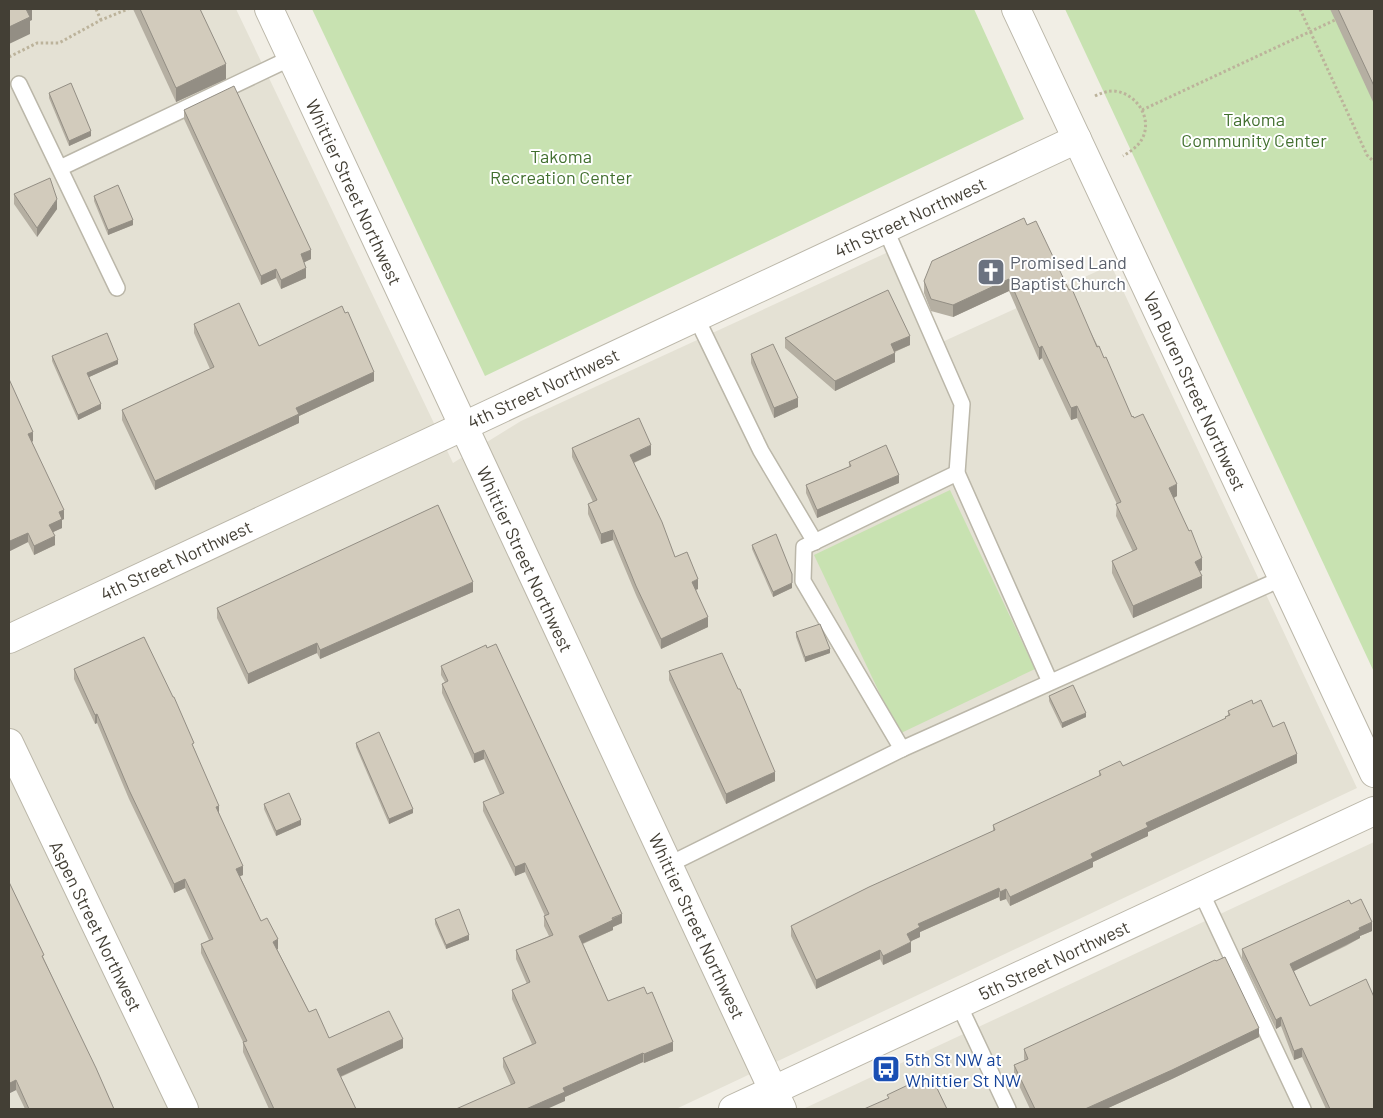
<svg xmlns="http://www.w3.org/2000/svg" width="1383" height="1118" font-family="Barlow,sans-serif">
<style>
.residential{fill:#e4e1d4}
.green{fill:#c8e2b1}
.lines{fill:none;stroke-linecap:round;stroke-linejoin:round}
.service-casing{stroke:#bbb7a9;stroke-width:18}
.minor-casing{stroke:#bbb7a9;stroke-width:30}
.tertiary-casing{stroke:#bbb7a9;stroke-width:30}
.path{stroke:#bcb39b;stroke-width:3;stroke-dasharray:2.5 2.5;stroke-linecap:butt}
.service{stroke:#fff;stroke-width:15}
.minor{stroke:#fff;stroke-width:28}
.tertiary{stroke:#fff;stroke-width:28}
.wall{fill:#b5afa2}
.shaded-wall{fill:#938e84}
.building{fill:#d2cbbc;stroke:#938e84}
.labels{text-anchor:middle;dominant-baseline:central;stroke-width:4;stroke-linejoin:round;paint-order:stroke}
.park-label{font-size:18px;fill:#416f2e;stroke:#fff}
.street-label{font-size:18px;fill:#433f35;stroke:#fff}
.worship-label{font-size:18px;fill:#5b616d;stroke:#fff;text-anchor:start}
.transit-label{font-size:18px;fill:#164399;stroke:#fff;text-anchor:start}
</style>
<rect width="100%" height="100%" fill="#f1eee5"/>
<g class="residential">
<polygon points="9,9 236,9 453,463 521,421 897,248 940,343 1111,265 1357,788 676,1109 9,1109"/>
<polygon points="1374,842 1374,1109 803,1109"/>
</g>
<g class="green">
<polygon points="312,9 974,9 1024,119 485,376"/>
<polygon points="1065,9 1374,9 1374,672"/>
<polygon points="950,490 1035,669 899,734 814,555"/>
</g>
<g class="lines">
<defs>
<g id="service">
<polyline points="19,84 117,288"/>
<polyline points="60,168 291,58"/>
<polyline points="885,228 962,404 957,473 1050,682"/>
<polyline points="696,317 761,451 815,542"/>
<polyline points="902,749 803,581 804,547 957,473"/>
<polyline points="668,865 902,749 1283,578"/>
<polyline points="1201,892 1303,1109"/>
<polyline points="959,1005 1008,1109"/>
</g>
<g id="minor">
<polyline points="269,9 782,1109"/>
<polyline points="1016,9 1374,773"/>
<polyline points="9,639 1077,139"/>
</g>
<g id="tertiary">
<polyline points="9,743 184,1109"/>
<polyline points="733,1109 1374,811"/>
</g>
</defs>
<use href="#service" class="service-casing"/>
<use href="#minor" class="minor-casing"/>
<use href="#tertiary" class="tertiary-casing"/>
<g class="path">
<polyline points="96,9 101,20"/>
<polyline points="1300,9 1367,155 1374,162"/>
<polyline points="9,57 37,43 59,43 101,20 128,9"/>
<path d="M1095 96C1101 93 1107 91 1114 91 1136 93 1152 117 1143 137 1139 146 1131 151 1123 156"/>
<polyline points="1142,110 1335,20"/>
</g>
<use href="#service" class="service"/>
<use href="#minor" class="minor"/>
<use href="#tertiary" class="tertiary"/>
</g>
<g class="wall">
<polygon points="133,9 200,9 226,79 176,102"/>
<polygon points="1330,9 1374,9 1374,104"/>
<polygon points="49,93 91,136 69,146 49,98"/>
<polygon points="184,110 311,259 304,262 306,278 281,289 276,278 261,285 184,119"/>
<polygon points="14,194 57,209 37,237 14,204"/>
<polygon points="94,196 133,225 108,235 94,201"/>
<polygon points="1027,225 1069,290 1104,358 1132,417 1177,496 1174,498 1202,570 1200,571 1202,588 1133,618 1112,573 1112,561 1133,552 1116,516 1117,504 1077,418 1071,420 1042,358 1039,360 1009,291 953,317 931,311 924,293 924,281"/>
<polygon points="345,313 374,381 299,416 299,423 155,490 122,420 122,410 210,369 194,333 194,324 259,346"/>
<polygon points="785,338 910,345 895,352 895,362 835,391 785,348"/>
<polygon points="751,354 798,407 774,418 751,363"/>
<polygon points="52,356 118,364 89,377 101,409 78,420 52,361"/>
<polygon points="9,379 33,441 32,442 64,519 62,520 62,528 53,532 55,545 34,555 28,542 10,551 9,547"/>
<polygon points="572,448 651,455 634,463 675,557 698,589 696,590 708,627 661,649 636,595 613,540 601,544 588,514 588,504 593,502 572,457"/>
<polygon points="849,462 899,483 817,518 806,493 806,485 849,467"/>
<polygon points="752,545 792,588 773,597 752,549"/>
<polygon points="473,592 320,659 317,653 248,684 217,618 217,608"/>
<polygon points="796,632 830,653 805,662 796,637"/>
<polygon points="441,666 622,923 613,927 613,930 583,944 608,1001 673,1051 644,1063 643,1062 565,1097 565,1101 511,1085 503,1067 503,1058 532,1044 512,999 512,990 527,984 516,959 516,950 549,936 544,926 544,916 545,916 525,872 515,876 483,811 483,802 500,795 484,759 474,763 442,693 442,684 445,682 441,675"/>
<polygon points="74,669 194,748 243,875 240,876 261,921 278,949 277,949 309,1012 329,1038 403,1048 341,1077 356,1109 269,1109 243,1052 243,1042 201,953 201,944 209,940 185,888 174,893 129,799 97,723 95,724 74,679"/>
<polygon points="669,671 775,781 726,804 669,680"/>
<polygon points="1049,696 1086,717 1062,728 1049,701"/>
<polygon points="1253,704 1273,727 1297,763 1148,832 1148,836 1093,862 1093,867 1010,906 1006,899 1000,901 999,897 920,932 920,937 911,941 911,952 883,965 880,959 816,989 791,936 791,926 993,831 993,825 1099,776 1099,771 1123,766 1225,719 1225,717 1228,715 1228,711"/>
<polygon points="356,743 413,813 389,824 356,747"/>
<polygon points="264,804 301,825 276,836 264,809"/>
<polygon points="9,882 44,959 114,1109 25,1109 16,1090 10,1093 9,1090"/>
<polygon points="1351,904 1372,931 1360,936 1360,938 1346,946 1294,971 1310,1006 1374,1109 1326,1109 1302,1057 1294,1060 1281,1026 1276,1029 1242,958 1242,949"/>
<polygon points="435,919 469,940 446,949 435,924"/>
<polygon points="1259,1037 1172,1079 1106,1109 1030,1109 1014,1075 1014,1065 1025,1061 1024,1059 1024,1049"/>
</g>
<g class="shaded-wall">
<polygon points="25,9 32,9 32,20 30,21 30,34 9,44 9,27"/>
<polygon points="226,64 226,79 176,102 176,88"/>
<polygon points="91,131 91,136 69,146 69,141"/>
<polygon points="57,199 57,209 37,237 37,228"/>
<polygon points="133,220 133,225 108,235 108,230"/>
<polygon points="311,250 311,259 301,264 301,254"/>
<polygon points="306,268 306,278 281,289 281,280"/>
<polygon points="276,269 276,278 261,285 261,276"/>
<polygon points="1009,279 1009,291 953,317 953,305"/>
<polygon points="910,336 910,345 891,353 891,344"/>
<polygon points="1042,346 1042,358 1039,360 1039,348"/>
<polygon points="895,353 895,362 835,391 835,381"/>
<polygon points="118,360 118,364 87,378 87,373"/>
<polygon points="374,372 374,381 299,416 299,423 155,490 155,481 296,408"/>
<polygon points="798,398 798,407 774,418 774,408"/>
<polygon points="101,404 101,409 78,420 78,415"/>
<polygon points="1077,406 1077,418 1071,420 1071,408"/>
<polygon points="33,432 33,441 28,444 28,434"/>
<polygon points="651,445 651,455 630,464 630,455"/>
<polygon points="899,475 899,483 817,518 817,510"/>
<polygon points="1177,484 1177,496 1169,500 1169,488"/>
<polygon points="64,510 64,519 62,520 62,528 49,534 49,525 59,512"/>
<polygon points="613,530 613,540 601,544 601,534"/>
<polygon points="28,533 28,542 10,551 10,541"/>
<polygon points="55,536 55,545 34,555 34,546"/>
<polygon points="1202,558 1202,570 1195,574 1195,562"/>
<polygon points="1202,576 1202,588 1133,618 1133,606"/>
<polygon points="698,579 698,589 692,591 692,582"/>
<polygon points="473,582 473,592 320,659 320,650"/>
<polygon points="792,583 792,588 773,597 773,592"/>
<polygon points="708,617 708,627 661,649 661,639"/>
<polygon points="317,643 317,653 248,684 248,674"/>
<polygon points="830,649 830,653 805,662 805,657"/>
<polygon points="1086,713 1086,717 1062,728 1062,723"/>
<polygon points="97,714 97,723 95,724 95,715"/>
<polygon points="484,750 484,759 474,763 474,754"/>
<polygon points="1297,754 1297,763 1148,832 1148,836 1093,862 1093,867 1010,906 1010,897 1146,823"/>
<polygon points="775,772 775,781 726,804 726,794"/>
<polygon points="219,806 219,815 216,807"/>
<polygon points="413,809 413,813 389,824 389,819"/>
<polygon points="301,820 301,825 276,836 276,831"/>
<polygon points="525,863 525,872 515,876 515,867"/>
<polygon points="243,866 243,875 236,878 236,869"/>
<polygon points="185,879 185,888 174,893 174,884"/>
<polygon points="999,888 999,897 920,932 920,937 907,943 907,934 918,924"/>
<polygon points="1006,889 1006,899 1000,901 1000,892"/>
<polygon points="622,914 622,923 613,927 613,930 579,945 579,936"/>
<polygon points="1372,922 1372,931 1360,936 1360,938 1290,973 1290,964 1359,928"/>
<polygon points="469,935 469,940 446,949 446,945"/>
<polygon points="278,939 278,949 273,951 273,942"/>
<polygon points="911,942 911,952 883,965 883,956"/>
<polygon points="880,950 880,959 816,989 816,980"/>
<polygon points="1281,1017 1281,1026 1276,1029 1276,1020"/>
<polygon points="1259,1028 1259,1037 1172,1079 1106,1109 1085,1109"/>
<polygon points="403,1039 403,1048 337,1078 337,1069"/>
<polygon points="673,1042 673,1051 644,1063 644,1054"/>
<polygon points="1302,1048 1302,1057 1294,1060 1294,1051"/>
<polygon points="643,1053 643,1062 565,1097 565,1101 547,1109 526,1109 563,1088"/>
<polygon points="16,1080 16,1090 10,1093 10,1083"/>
</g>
<g class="building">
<polygon points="9,9 26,9 30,17 9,27"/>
<polygon points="140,9 200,9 226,64 176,88"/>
<polygon points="1338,9 1374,9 1374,86"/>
<polygon points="71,83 91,131 69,141 49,93"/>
<polygon points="234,86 311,250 301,254 306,268 281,280 276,269 261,276 184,110"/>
<polygon points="50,178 57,199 37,228 14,194"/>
<polygon points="118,185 133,220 108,230 94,196"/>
<polygon points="1024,218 1027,225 1036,221 1069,290 1072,289 1097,347 1099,346 1104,358 1106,357 1132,417 1133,416 1134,418 1143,414 1177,484 1169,488 1189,531 1191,530 1202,558 1195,562 1202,576 1133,606 1112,561 1137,549 1116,504 1121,502 1077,406 1071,408 1042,346 1039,348 1009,279 953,305 931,299 924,281 932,261"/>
<polygon points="888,290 910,336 891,344 895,353 835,381 785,338"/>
<polygon points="239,303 259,346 342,306 345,313 348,312 374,372 296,408 299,414 155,481 122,410 214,367 194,324"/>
<polygon points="107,333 118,360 87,373 101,404 78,415 52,356"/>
<polygon points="773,344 798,398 774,408 751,354"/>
<polygon points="9,379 33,432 28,434 64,510 59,512 62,519 49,525 55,536 34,546 28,533 10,541 9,538"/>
<polygon points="639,418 651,445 630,455 662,522 675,557 687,552 698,579 692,582 708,617 661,639 636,586 613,530 601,534 588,504 597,500 572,448"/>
<polygon points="886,445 899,475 817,510 806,485 851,466 849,462"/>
<polygon points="438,505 473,582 320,650 317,643 248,674 217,608"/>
<polygon points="776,534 792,574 792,583 773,592 752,545"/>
<polygon points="820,624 830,649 805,657 796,632"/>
<polygon points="144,637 173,697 174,697 194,743 192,744 219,806 216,807 243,866 236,869 261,921 267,918 278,939 273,942 309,1012 316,1009 329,1038 389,1011 403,1039 337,1069 356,1109 274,1109 243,1042 247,1041 201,944 213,939 185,879 174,884 129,790 97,714 95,715 74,669"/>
<polygon points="496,644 622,914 612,918 613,920 579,936 608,1001 644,987 647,994 652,992 673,1042 644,1054 643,1053 563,1088 565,1092 526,1109 456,1109 515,1083 503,1058 536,1043 512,990 530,982 516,950 553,935 544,916 549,914 525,863 515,867 483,802 504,793 484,750 474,754 442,684 448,681 441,666 486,645 487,648"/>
<polygon points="722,653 738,689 740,689 775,772 726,794 669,671"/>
<polygon points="1073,685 1086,713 1062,723 1049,696"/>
<polygon points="1252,700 1253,704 1261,700 1273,727 1284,722 1297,754 1146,823 1148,827 1091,854 1093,858 1010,897 1006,889 1000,892 999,888 918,924 920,927 907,934 911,942 883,956 880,950 816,980 791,926 869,887 995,830 993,825 1101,775 1099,771 1120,761 1123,766 1226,718 1225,717 1230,715 1228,711"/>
<polygon points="379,732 413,809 389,819 356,743"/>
<polygon points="289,793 301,820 276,831 264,804"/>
<polygon points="9,882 44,955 42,956 96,1068 114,1109 29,1109 16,1080 10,1083 9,1081"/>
<polygon points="1361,899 1372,922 1359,928 1360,930 1346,937 1290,964 1310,1006 1366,979 1374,997 1374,1109 1330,1109 1302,1048 1294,1051 1281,1017 1276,1020 1242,949 1349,900 1351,904"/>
<polygon points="459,909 469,935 446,945 435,919"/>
<polygon points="1225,957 1259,1028 1172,1070 1085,1109 1035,1109 1014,1065 1028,1059 1024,1049 1215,960 1216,961"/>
<polygon points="933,1080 947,1109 864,1109 889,1098 887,1095 908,1085 910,1088 924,1082 925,1084"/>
</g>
<defs>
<symbol id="church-square" viewBox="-11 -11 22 22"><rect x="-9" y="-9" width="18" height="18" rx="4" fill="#6b7280" stroke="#fff"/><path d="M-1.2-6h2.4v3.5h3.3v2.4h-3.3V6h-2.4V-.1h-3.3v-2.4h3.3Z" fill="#fff"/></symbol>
<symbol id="bus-square" viewBox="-11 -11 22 22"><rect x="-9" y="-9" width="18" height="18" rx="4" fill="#1a4fb4" stroke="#fff"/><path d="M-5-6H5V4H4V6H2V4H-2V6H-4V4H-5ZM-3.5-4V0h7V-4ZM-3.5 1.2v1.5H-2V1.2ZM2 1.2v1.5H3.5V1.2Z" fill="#fff"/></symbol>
</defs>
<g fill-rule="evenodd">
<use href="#church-square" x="975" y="256" width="32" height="32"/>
<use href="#bus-square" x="870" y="1053" width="32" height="32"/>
</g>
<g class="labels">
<g class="park-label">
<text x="1254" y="119">Takoma<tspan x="1254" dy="21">Community Center</tspan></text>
<text x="561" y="156">Takoma<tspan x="561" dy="21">Recreation Center</tspan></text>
</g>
<g class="street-label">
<text transform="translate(354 192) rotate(65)">Whittier Street Northwest</text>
<text transform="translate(910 217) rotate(-25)">4th Street Northwest</text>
<text transform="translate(543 388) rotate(-25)">4th Street Northwest</text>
<text transform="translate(1195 391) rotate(65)">Van Buren Street Northwest</text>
<text transform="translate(525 559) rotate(65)">Whittier Street Northwest</text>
<text transform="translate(176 560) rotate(-25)">4th Street Northwest</text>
<text transform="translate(96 926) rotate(64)">Aspen Street Northwest</text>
<text transform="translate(697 926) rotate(65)">Whittier Street Northwest</text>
<text transform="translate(1054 960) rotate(-25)">5th Street Northwest</text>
</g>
<g class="worship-label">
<text x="1010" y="262">Promised Land<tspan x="1010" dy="21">Baptist Church</tspan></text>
</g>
<g class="transit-label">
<text x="905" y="1059">5th St NW at<tspan x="905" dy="21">Whittier St NW</tspan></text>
</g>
</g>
<rect width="1383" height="1118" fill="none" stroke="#433f35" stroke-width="20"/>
</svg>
